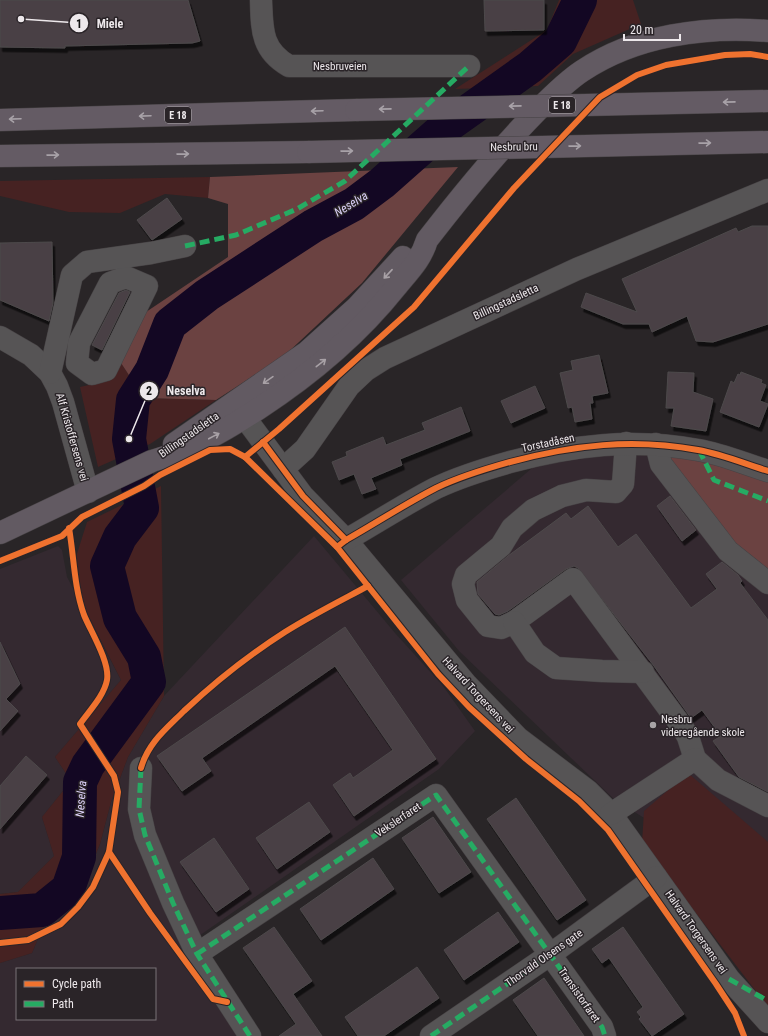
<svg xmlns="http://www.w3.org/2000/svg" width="768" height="1036" font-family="'Roboto Condensed',sans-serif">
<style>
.built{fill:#342930;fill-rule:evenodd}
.green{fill:#462222}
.forest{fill:#6b4241}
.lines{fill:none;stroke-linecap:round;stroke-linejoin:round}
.river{stroke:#130723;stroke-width:34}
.building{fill:#494144;stroke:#4d494b;filter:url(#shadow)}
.minor-casing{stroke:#464244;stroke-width:23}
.major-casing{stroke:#464244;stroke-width:23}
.highway-casing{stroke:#464244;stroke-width:23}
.minor{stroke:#565455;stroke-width:22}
.major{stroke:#625a62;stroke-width:22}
.highway{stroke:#645b64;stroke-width:22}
.highway-bridge-casing{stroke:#464244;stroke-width:23;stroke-linecap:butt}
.highway-bridge{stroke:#645b64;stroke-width:22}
.quiet{stroke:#26ab63;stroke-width:5;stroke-dasharray:10 5;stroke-linecap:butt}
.cycleway-casing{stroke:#2a2428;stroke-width:8}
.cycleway{stroke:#ef722f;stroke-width:6}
.oneway{stroke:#a8a2a8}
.oneway2{stroke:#a8a1a6}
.poi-dot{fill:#a8a4a6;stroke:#2a2428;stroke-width:1.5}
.labels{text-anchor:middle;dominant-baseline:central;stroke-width:3;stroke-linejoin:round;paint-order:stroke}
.shield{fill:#2a2428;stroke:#b2adb0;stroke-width:1}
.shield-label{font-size:10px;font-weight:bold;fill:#ede8eb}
.street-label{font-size:11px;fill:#ede8eb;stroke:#2a2428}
.poi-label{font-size:11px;fill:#ede8eb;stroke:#2a2428;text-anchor:start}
.water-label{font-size:12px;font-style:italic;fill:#dcd1f9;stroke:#2a2428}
.leader{fill:none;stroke:#ede8eb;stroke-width:1.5}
.callout-dot{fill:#ede8eb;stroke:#2a2428;stroke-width:1.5}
.mark-label{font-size:12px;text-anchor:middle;font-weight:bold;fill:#111}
.callout-label{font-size:12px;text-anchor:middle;font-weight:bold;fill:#ede8eb;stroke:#2a2428;stroke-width:3;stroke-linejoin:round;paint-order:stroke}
</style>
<defs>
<filter id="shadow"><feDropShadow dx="2.5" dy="4.5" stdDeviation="0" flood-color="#0009"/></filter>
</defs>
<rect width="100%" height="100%" fill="#292527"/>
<g class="built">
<polygon points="656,444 768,589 768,877 701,853 615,800 459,651 401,580 552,451"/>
<path d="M314 536 395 633 443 686 475 731 439 769 196 938 260 1036H0V963L32 953 42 929 74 904 100 844 111 802 128 757 164 696ZM17 969H155V1019H17Z"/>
<polygon points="58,546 62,550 67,577 121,680 55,757 71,781 42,817 54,856 18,892 0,894 0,569"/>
</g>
<g class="green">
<polygon points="559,0 633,0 641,24 573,54 538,86 455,89 547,30"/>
<polygon points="210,177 208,198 165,194 120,213 69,212 0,196 0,181"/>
<polygon points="121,363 144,398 216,400 150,444 98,467 80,387 107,381"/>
<polygon points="161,486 164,696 128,757 111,802 100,844 74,905 42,929 32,953 0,963 0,894 18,892 54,856 42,817 71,781 55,757 121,680 83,605 75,560 87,522"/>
<polygon points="688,773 768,842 768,1007 642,843 644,811"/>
</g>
<g class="forest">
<polygon points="458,167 362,283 283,357 216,400 144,398 121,363 146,312 228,257 228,204 208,198 210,177"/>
<polygon points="651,446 768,479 768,592"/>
</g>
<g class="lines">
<polyline class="river" points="0,913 42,910 68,889 79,857 80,782 88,765 149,682 144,657 120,618 107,566 120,537 142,508 129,439 133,400 152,370 170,324 207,295 313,226 354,204 382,183 443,129 530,67 560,41 580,0"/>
</g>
<g class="building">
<polygon points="0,0 188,0 200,41 192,43 65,46 65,48 0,47"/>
<polygon points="484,0 544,0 544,30 485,31"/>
<polygon points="167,198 182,219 152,240 137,220"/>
<polygon points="752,226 768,226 768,324 713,342 696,341 687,316 652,332 649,324 623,324 581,307 586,293 637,312 622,279 736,228 738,232"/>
<polygon points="52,242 53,303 49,321 0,300 0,243"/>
<polygon points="126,290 130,292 102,350 92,345 119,293"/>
<polygon points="599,355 608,393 592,396 593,403 590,403 592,419 575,422 572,407 568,408 560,373 573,370 571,361"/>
<polygon points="668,372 694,373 693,392 713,399 706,431 671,426 674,408 666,408"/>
<polygon points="741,372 762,380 761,383 766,385 760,401 768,404 759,427 720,412 731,381 734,383 738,374 740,375"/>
<polygon points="535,386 545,408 511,423 501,401"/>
<polygon points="461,407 470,431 400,459 402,465 371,478 376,489 362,494 354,474 339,480 332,462 347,456 346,452 383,437 386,445 425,430 422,423"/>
<polygon points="670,496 696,530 682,541 657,506"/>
<polygon points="588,506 618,547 636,534 691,608 717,589 706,574 722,562 738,575 742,581 740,583 768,620 768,792 739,777 713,741 721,736 702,710 691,718 654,666 578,568 574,566 566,569 508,611 499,615 495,614 478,594 477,582 508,556 566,513 571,519"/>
<polygon points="345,627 436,759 354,816 333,785 350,773 353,778 393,750 335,666 202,758 211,771 182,791 157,756"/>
<polygon points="0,642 20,684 6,699 18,711 0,731"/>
<polygon points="26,756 47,775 0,829 0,786"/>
<polygon points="516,798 586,900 557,920 487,819"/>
<polygon points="309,802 330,832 277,869 256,838"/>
<polygon points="433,817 471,872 439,893 402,838"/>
<polygon points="214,838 249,889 216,912 180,862"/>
<polygon points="373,858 394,889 321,940 300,909"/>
<polygon points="498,912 519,942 464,980 444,950"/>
<polygon points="274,927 312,981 293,994 322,1036 279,1036 296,1024 243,948"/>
<polygon points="623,927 684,1014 652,1036 639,1019 641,1017 637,1012 643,1007 609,958 602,963 592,949"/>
<polygon points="417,967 439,998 384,1036 358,1036 345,1017"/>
<polygon points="544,978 584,1036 538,1036 513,1000"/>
</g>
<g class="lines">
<defs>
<g id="minor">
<path d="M261 0C262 29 261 50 289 66H469"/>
<polygon points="126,277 147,286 106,370 92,374 77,363 79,343 110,283"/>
<polyline points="0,337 31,355 50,373 57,386 63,402 88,492"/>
<polyline points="50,373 72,275 87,262 151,253 185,246"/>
<polyline points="234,403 303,496 346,540 467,685 518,738 588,791 611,814 729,979 768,1022"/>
<polyline points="626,443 623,484 616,492 586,490 562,496 533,510 512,528 501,546 466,575 463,584 467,600 488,626 501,628 514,622 573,579 683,728 688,737 695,759"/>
<polyline points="656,444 661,464 728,551 768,583"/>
<polyline points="283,469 305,449 349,386 366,370 385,358 577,269 768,190"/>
<path d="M346 540C376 523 405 504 436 488 459 477 485 469 510 462 574 445 632 438 698 450 722 454 745 464 768 471"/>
<polyline points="514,622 535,653 556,668 602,671 643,672"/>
<polyline points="141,768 139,809 145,835 173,903 197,954 250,1036"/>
<polyline points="611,814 695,759 718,780 768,806"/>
<polyline points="197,954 436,795 602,1027 605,1036"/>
<polyline points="431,1036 551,954 656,877"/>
</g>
<g id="major">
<polyline points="174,444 307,352 357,307 403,257"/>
<path d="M0 533 152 461C191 450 224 431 258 409 310 375 357 336 396 287 409 271 421 260 427 240 461 196 496 153 535 113 550 98 564 83 582 71 636 35 705 26 768 31"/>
</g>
<g id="highway">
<polyline points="0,120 356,110"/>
<polyline points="0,156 308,152"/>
</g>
</defs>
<use href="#minor" class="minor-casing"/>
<use href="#major" class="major-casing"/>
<use href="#highway" class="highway-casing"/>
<use href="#minor" class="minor"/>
<use href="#major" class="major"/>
<use href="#highway" class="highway"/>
<defs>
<g id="highway-bridge">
<polyline points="356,110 768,101"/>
<polyline points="308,152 768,142"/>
</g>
</defs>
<use href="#highway-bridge" class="highway-bridge-casing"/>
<use href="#highway-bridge" class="highway-bridge"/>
<g class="quiet">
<polyline points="185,246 236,235 297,209 345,181 469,66"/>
<polyline points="699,450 714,480 768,501"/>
<polyline points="141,768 139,809 145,835 173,903 197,954 250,1036"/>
<polyline points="197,954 436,795 602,1027 605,1036"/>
<polyline points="729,979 768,1001"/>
<polyline points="431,1036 551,954"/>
</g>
<defs>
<g id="cycleway">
<polyline points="263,442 303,496 346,540"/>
<polyline points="245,457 279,429 414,307 514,188 600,97 637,75 666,65 725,55 750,54 768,57"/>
<path d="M337 547 346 540C376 523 405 504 436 488 459 477 485 469 510 462 574 445 632 438 698 450 722 454 745 464 768 471"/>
<polyline points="0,561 62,536 82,517 144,486 160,475 210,450 230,449 245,457 337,547 438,674 469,707 526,759 579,801 608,830 716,984 735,1013 744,1036"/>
<path d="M141 768C148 743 166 729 184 711 215 682 249 655 285 632 312 615 340 601 368 586"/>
<polyline points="109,852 150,913 213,999 227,1002"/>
<path d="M0 943 28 940 61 924 78 907 93 887 109 852 118 792 114 776 80 724C89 711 104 696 107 680 110 662 91 632 84 615 74 587 74 557 69 528"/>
</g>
</defs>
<use href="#cycleway" class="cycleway-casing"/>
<use href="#cycleway" class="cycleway"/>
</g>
<defs><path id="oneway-shaft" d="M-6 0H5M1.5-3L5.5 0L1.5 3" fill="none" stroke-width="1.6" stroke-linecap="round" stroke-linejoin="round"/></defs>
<g class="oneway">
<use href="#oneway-shaft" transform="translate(729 102) rotate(179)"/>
<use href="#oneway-shaft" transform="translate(515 106) rotate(179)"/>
<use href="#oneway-shaft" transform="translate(385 109) rotate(179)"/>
<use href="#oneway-shaft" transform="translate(317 111) rotate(178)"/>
<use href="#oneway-shaft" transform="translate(145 116) rotate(178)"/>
<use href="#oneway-shaft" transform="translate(15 119) rotate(178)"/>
<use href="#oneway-shaft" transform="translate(705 143) rotate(-1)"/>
<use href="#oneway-shaft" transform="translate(575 146) rotate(-1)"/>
<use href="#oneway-shaft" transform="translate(347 151) rotate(-1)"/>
<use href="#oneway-shaft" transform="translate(183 154) rotate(-1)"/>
<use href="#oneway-shaft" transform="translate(53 155) rotate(-1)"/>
</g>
<g class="oneway2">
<use href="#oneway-shaft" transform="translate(388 274) rotate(133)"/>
<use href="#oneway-shaft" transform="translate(321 363) rotate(-38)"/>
<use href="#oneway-shaft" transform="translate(268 380) rotate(145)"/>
<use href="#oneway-shaft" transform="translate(214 436) rotate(-28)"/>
</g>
<circle class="poi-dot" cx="653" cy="725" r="4"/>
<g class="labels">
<g class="shield">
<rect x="549" y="97" width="26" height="16" rx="3"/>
<rect x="165" y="107" width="26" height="16" rx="3"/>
</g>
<g class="shield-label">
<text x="562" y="105">E 18</text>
<text x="178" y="115">E 18</text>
</g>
<g class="street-label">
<text x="340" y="66">Nesbruveien</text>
<text transform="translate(514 147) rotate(-1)">Nesbru bru</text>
<text transform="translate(506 302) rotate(-25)">Billingstadsletta</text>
<text transform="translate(189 435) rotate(-35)">Billingstadsletta</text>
<text transform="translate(72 437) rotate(74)">Alf Kristoffersens vei</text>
<text transform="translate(548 443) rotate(-12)">Torstadåsen</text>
<text transform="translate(478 695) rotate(47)">Halvard Torgersens vei</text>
<text transform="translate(398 820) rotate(-34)">Vekslerfaret</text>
<text transform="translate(696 932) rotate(55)">Halvard Torgersens vei</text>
<text transform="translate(544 958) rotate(-35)">Thorvald Olsens gate</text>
<text transform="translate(579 995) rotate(55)">Transistorfaret</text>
</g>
<g class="poi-label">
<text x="661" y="719">Nesbru<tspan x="661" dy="13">videregående skole</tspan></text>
</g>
<g class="water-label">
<text transform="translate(351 204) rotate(-32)">Neselva</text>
<text transform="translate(81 799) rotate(-86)">Neselva</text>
</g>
</g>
<path class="leader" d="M21 19L79 23M129 439L149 391"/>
<g class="callout-dot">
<circle cx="21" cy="19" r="4"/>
<circle cx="129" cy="439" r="4"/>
<circle cx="79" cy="23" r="10"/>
<circle cx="149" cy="391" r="10"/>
</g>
<g class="mark-label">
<text x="79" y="28">1</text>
<text x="149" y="395">2</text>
</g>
<g class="callout-label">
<text x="110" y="28">Miele</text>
<text x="186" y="395">Neselva</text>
</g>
<rect x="16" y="968" width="140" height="52" fill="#2a2428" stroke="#787276"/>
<rect x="24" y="981" width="20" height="6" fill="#ef722f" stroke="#787276"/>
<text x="52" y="988" font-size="12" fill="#ede8eb">Cycle path</text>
<rect x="24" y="1001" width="20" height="6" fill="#26ab63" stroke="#787276"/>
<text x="52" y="1008" font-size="12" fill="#ede8eb">Path</text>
<path d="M624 34v6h56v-6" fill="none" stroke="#ede8eb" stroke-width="2"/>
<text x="630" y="34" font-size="12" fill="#ede8eb" stroke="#2a2428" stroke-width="3" paint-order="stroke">20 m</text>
</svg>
